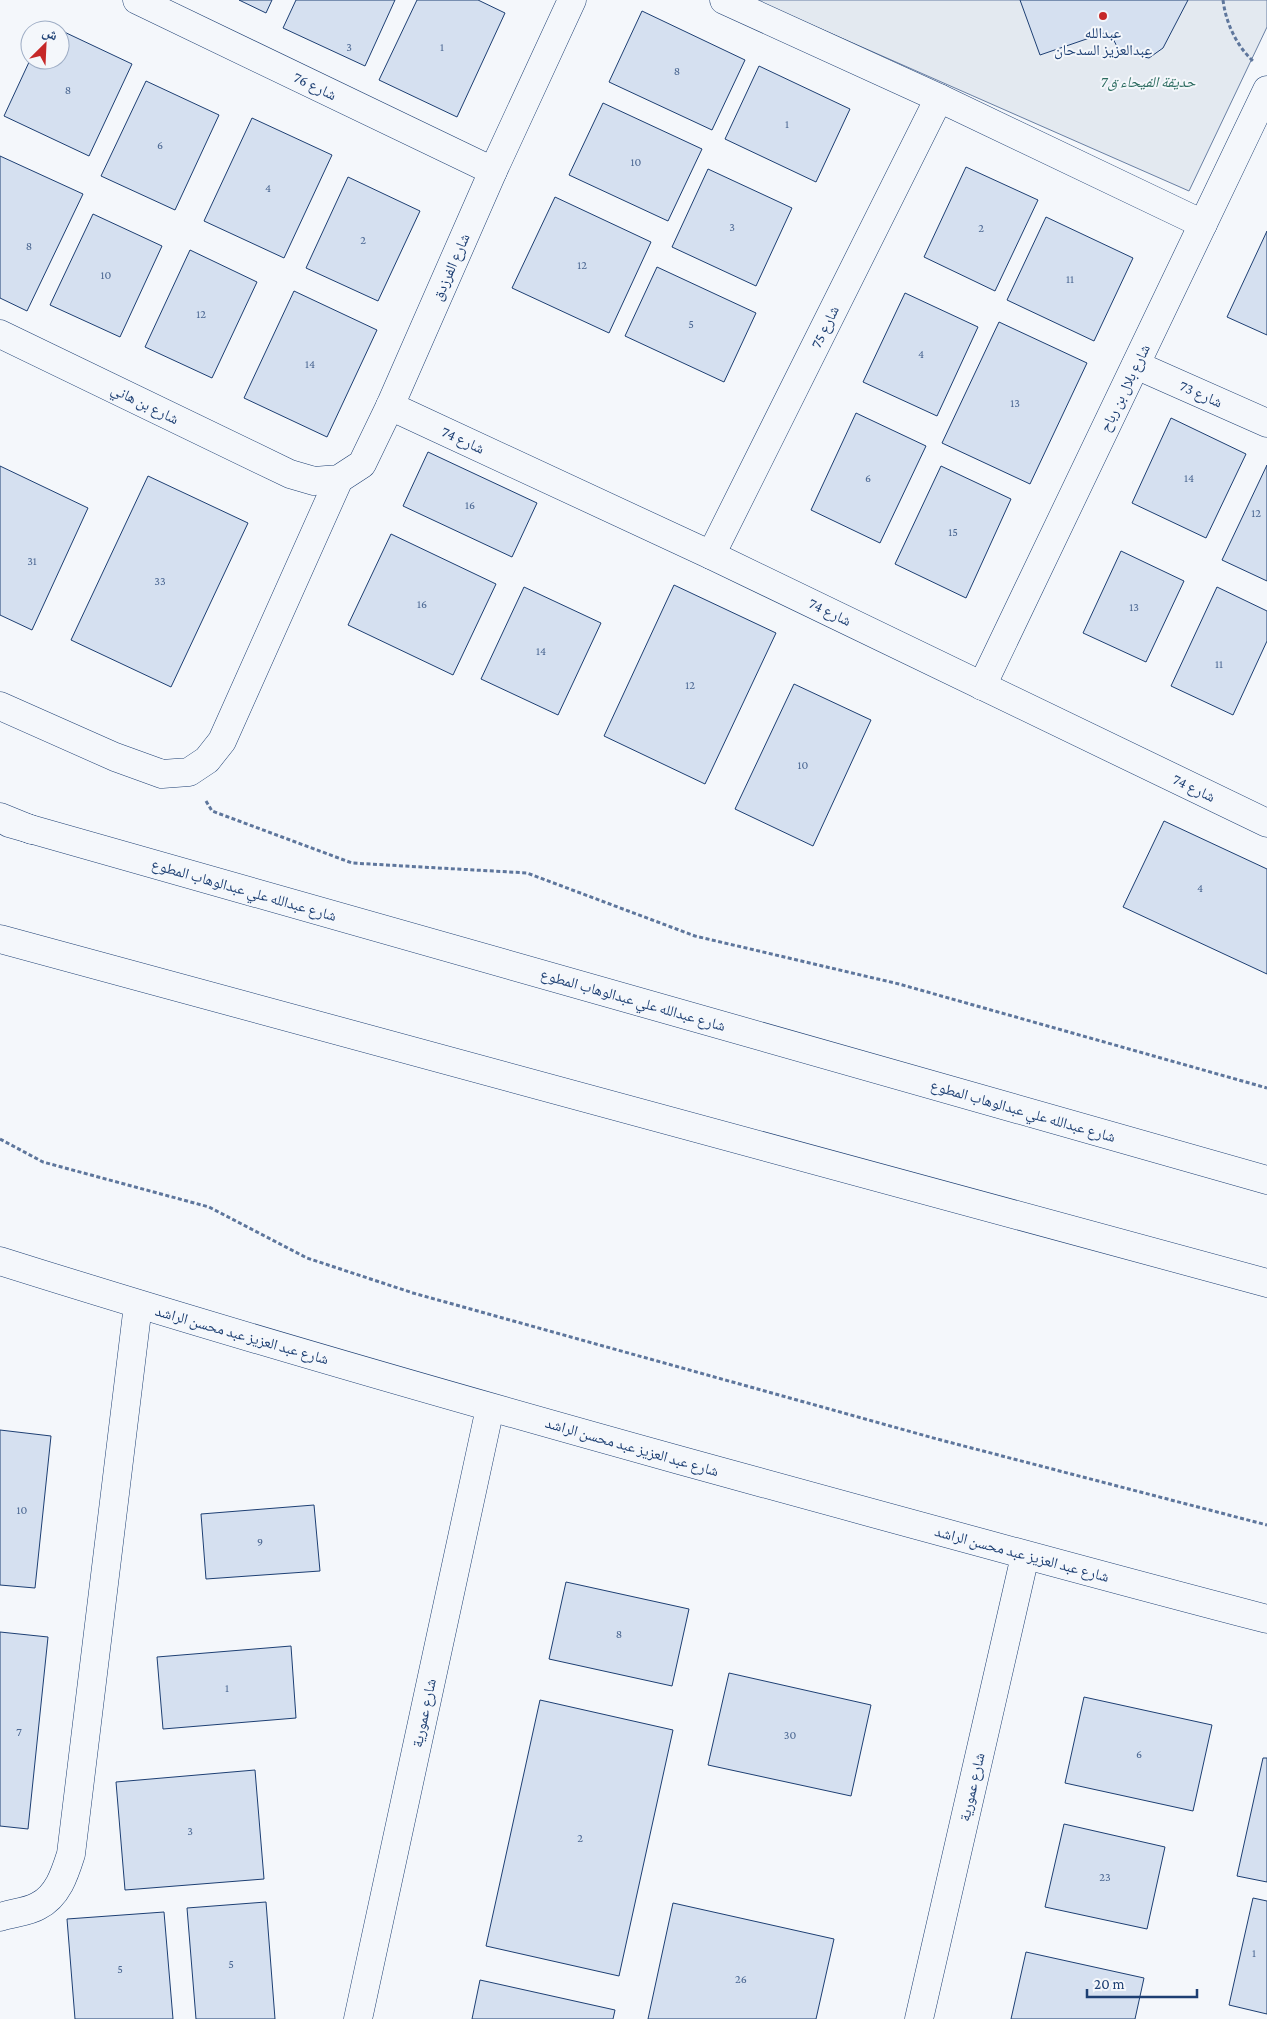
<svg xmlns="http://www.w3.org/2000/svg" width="1267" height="2019" font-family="'Crimson Pro','Noto Naskh Arabic',serif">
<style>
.green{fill:#e3e9f0;stroke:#687fa3}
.building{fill:#d5e0f0;stroke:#1d3f73}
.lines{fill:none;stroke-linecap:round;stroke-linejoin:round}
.minor-casing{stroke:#1d3f73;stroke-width:29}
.major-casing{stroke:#1d3f73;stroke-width:29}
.highway-casing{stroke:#1d3f73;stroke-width:29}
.path{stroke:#5e769c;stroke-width:3;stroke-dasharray:4 2.5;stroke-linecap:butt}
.minor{stroke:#f4f7fb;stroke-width:28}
.major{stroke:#f4f7fb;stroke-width:28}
.highway{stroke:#f4f7fb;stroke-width:28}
.poi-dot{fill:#c62828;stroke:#f4f7fb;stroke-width:2}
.labels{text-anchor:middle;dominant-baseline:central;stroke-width:4;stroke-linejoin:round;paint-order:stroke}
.number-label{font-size:12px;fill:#4b6792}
.poi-label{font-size:15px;fill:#1d3f73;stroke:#f4f7fb}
.park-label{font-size:15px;font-style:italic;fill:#2c6c60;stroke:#f4f7fb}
.street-label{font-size:15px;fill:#1d3f73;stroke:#f4f7fb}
</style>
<rect width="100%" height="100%" fill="#f4f7fb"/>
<polygon class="green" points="755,0 1267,0 1267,27 1189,191"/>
<g class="building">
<polygon points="239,0 272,0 266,13"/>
<polygon points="296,0 395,0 365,66 283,28"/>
<polygon points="417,0 478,0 505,13 457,117 379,80"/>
<polygon points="1020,0 1188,0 1163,48 1149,58 1120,52 1112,37 1104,33 1040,55"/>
<polygon points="642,11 745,60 712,130 609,82"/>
<polygon points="47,24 59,30 44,30"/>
<polygon points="60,30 132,64 89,156 4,116 30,60 60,60"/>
<polygon points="759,66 850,109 816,182 725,139"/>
<polygon points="146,81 219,115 175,210 101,176"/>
<polygon points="603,103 702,149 668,221 569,175"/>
<polygon points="252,118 332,155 284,258 204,221"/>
<polygon points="0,156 83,194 27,311 0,298"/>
<polygon points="966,167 1038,200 995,291 924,257"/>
<polygon points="708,169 792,208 756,286 672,247"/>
<polygon points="348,177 420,211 378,301 306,268"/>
<polygon points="555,197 651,242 609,333 512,288"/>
<polygon points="93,214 162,246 120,337 50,305"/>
<polygon points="1046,217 1133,258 1094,341 1007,300"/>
<polygon points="1267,231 1267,335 1227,317"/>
<polygon points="190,250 257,282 212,378 145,347"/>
<polygon points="657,267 756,313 724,382 625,336"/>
<polygon points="294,291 377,330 327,437 244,398"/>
<polygon points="905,293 978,327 937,416 863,382"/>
<polygon points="999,322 1087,363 1030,484 942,443"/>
<polygon points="856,413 926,446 880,543 811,510"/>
<polygon points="1171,418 1246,454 1206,538 1132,503"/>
<polygon points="428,452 537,503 512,557 403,506"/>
<polygon points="1267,465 1267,581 1222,560"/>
<polygon points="0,466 88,508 32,630 0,615"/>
<polygon points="941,466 1011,499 966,598 895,564"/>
<polygon points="148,476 248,523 171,687 71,640"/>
<polygon points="391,534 496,584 453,675 348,625"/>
<polygon points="1121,551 1184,581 1146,662 1083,633"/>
<polygon points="674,585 776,633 705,784 604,736"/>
<polygon points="524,587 601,623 558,715 481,679"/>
<polygon points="1217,587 1267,611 1267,641 1233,715 1171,686"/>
<polygon points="794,684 871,720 813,846 735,809"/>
<polygon points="1164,821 1267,869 1267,974 1123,907"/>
<polygon points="0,1430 51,1436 35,1588 0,1585"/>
<polygon points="314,1505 320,1571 206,1579 201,1514"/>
<polygon points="566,1582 689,1609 672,1686 549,1659"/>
<polygon points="0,1632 48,1637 28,1829 0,1826"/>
<polygon points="291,1646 296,1718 163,1729 157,1657"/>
<polygon points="729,1673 871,1705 851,1796 708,1765"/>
<polygon points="1084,1697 1212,1725 1193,1811 1065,1783"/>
<polygon points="540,1700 673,1730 619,1976 486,1946"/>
<polygon points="1263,1758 1267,1758 1267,1882 1237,1876"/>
<polygon points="255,1770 264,1879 125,1890 116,1782"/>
<polygon points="1064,1824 1165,1847 1147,1929 1045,1907"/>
<polygon points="1253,1898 1267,1901 1267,2014 1229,2005"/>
<polygon points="266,1902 275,2019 196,2019 187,1908"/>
<polygon points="673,1903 834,1939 816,2019 648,2019"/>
<polygon points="164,1912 173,2019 75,2019 67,1919"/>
<polygon points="1026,1952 1144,1978 1135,2019 1011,2019"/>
<polygon points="480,1980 615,2010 613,2019 472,2019"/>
</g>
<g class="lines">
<defs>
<g id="minor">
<polyline points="137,0 493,171"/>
<polyline points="724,0 939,98 1203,224"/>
<polyline points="0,334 290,474 314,481 339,479 362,464 390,406 493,171 572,0"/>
<polyline points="1136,365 1267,423"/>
<polyline points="390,406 711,555 1267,823"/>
<polyline points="711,555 939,98"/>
<polyline points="982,686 1267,90"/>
<polyline points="0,706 115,757 162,774 189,772 207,760 222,741 339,479"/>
<path d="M0 1261C225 1332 452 1397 679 1460 875 1514 1071 1568 1267 1619"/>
<path d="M0 1917C12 1913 28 1912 38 1906 58 1896 65 1873 71 1854L138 1305"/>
<polyline points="358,2019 490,1408"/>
<polyline points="919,2019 1025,1556"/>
</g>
<g id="major">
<polyline points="9,823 1267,1180"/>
<polyline points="0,939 1267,1283"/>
</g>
<polyline id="highway" points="0,817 32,830"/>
</defs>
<use href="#minor" class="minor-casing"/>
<use href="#major" class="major-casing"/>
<use href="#highway" class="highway-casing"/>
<g class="path">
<path d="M1223 0C1226 23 1236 45 1253 61"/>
<polyline points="206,801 212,811 352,863 527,873 695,936 899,984 1267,1088"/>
<polyline points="0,1139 43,1162 209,1207 307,1258 413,1293 937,1439 1267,1525"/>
</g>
<use href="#minor" class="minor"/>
<use href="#major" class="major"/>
<use href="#highway" class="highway"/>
</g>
<circle class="poi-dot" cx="1103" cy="16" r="5"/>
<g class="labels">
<g class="number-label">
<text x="349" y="47">3</text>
<text x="442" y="47">1</text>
<text x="677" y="71">8</text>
<text x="68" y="90">8</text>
<text x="787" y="124">1</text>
<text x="160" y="145">6</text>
<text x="636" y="162">10</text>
<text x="268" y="188">4</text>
<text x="732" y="227">3</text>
<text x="981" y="228">2</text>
<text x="363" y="240">2</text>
<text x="29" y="246">8</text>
<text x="582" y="265">12</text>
<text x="106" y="275">10</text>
<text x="1070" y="279">11</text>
<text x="201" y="314">12</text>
<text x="691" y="324">5</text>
<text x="921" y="354">4</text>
<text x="310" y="364">14</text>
<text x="1015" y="403">13</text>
<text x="868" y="478">6</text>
<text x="1189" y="478">14</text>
<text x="470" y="505">16</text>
<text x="1256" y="513">12</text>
<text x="953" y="532">15</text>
<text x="32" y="561">31</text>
<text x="160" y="581">33</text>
<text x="422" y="604">16</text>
<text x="1134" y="607">13</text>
<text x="541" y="651">14</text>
<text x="1219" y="664">11</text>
<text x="690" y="685">12</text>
<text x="803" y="765">10</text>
<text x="1200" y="888">4</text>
<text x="22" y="1510">10</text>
<text x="260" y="1542">9</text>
<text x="619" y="1634">8</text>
<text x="227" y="1688">1</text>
<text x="19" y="1732">7</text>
<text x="790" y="1735">30</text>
<text x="1139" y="1754">6</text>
<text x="190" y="1831">3</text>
<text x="580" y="1838">2</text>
<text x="1105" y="1877">23</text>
<text x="1254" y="1953">1</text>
<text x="231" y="1964">5</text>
<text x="120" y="1969">5</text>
<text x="741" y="1979">26</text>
</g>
<g class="poi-label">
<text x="1103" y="33">عبدالله<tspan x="1103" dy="17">عبدالعزيز السدحان</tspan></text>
</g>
<g class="park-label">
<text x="1148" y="82">حديقة الفيحاء ق7</text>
</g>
<g class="street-label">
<text transform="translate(315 86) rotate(26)">شارع 76</text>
<text transform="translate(451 267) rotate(-66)">شارع الفرزدق</text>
<text transform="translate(825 327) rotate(-64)">شارع 75</text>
<text transform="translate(1125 388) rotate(-64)">شارع بلال بن رباح</text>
<text transform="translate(1201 394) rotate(24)">شارع 73</text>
<text transform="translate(145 404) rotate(26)">شارع بن هاني</text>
<text transform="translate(463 440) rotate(25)">شارع 74</text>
<text transform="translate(830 612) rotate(26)">شارع 74</text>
<text transform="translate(1194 788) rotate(26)">شارع 74</text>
<text transform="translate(244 890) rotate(16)">شارع عبدالله علي عبدالوهاب المطوع</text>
<text transform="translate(633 1000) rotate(16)">شارع عبدالله علي عبدالوهاب المطوع</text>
<text transform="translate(1023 1111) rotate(16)">شارع عبدالله علي عبدالوهاب المطوع</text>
<text transform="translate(242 1335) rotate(16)">شارع عبد العزيز عبد محسن الراشد</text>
<text transform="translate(632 1447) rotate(16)">شارع عبد العزيز عبد محسن الراشد</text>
<text transform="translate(1022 1554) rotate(15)">شارع عبد العزيز عبد محسن الراشد</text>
<text transform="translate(424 1713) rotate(-78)">شارع عمورية</text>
<text transform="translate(972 1787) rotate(-77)">شارع عمورية</text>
</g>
</g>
<g transform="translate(45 45) rotate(24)"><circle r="24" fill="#f4f7fb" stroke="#9eadc5"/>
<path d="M0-4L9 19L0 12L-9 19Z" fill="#c62828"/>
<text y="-8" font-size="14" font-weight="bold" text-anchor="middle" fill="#1d3f73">ش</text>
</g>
<path d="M1087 1989v8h110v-8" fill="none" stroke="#1d3f73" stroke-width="2.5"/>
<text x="1094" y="1989" font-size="15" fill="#1d3f73" stroke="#f4f7fb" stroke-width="4" paint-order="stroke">20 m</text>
</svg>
